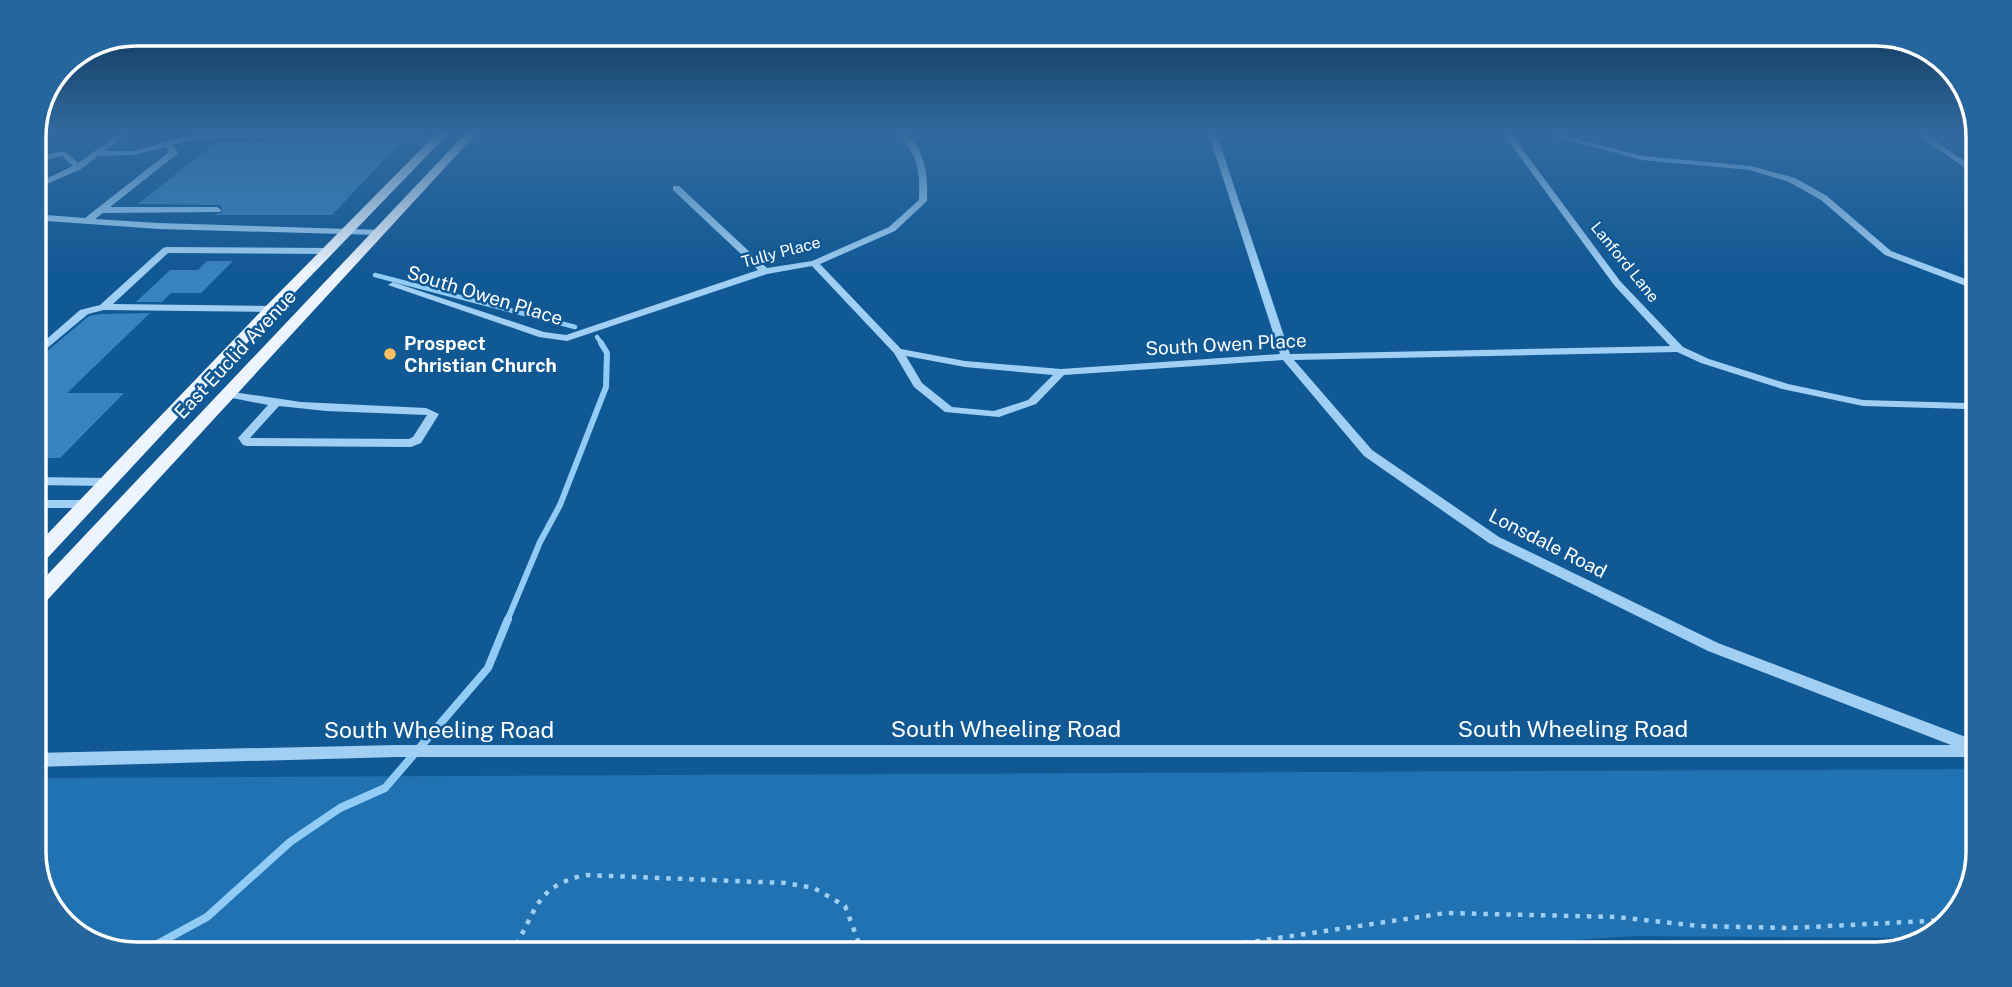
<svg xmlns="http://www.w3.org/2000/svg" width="2012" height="987" font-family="'Public Sans',sans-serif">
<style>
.green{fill:#2072b2}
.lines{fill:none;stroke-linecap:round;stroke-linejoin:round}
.stream-far2{stroke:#92ccf6;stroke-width:4.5}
.stream-far1{stroke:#92ccf6;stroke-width:6}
.stream{stroke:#92ccf6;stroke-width:8}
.building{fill:#3a83bd}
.path{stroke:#a0cff3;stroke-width:4.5;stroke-dasharray:4.5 7;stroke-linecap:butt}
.minor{fill:#a0cff3;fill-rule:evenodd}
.major{fill:#ecf5ff;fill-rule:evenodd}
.poi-dot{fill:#ffc062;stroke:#115994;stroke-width:2.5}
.labels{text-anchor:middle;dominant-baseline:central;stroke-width:5;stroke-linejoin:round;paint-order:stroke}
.far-street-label{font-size:16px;fill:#fff;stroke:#115994}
.street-label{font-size:19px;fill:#fff;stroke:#115994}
.poi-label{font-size:19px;font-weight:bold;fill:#fff;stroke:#115994;text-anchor:start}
.near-street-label{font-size:23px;fill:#fff;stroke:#115994}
.rim{fill:none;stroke:#fff;stroke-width:3.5}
</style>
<rect width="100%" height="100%" fill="#115994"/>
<polygon class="green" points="1979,769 1979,852 1968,897 1933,937 1928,938 1635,936 1359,954 135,954 90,943 51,909 34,859 34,778"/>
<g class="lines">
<g class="stream-far2">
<polyline points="375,275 575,327"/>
<polyline points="597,337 602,344"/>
</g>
<polyline class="stream-far1" points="507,621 540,542 560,505 606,387 607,353 601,343"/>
<polyline class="stream" points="139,954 207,917 290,842 340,808 385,788 488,668 508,619"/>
</g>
<g class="building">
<polygon points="370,140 402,141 332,215 211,215 222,213 221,205 138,204 217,141"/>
<polygon points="207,261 233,261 201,293 171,293 162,302 136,302 170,270 198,270"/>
<polygon points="150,313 67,393 124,393 60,458 33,458 33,363 89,316 100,314"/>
</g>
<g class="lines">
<g class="path">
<path d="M510 954C537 915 532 886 586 875L785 883 814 888 845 906 863 954"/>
<polyline points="1200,954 1211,948 1446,913 1616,917 1700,926 1790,928 1948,920"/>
</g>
<g class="minor">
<polygon points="117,135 126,135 105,151 133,151 192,135 424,135 420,137 198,138 172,145 178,152 177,154 110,207 217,207 221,210 220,212 103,213 95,219 159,223 382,230 384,232 379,235 159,229 33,220 33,214 85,218 169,152 166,147 133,155 98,156 81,169 33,190 33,185 73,166 62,156 33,163 33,158 64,151 78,163"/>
<path d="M899 135H908C926 154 928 175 927 201L895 231 820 264 901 349 965 361 1061 369 1280 354 1209 135H1217L1290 354 1670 346 1614 285 1504 135H1512L1620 281 1683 347 1709 359 1788 384 1863 400 1965 403 1979 400V406L1965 409 1863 406 1782 389 1701 363 1677 352 1294 360 1372 450 1499 537 1718 643 1979 742V757H397L33 767V753L397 745H1951L1708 651 1489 543 1364 456 1283 360 1064 375 1036 404 999 417 945 412 914 387 894 353 812 266 767 274 567 341 539 337 388 285 393 282 396 283 544 332 566 335 758 270 673 190V186H679L767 268 812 261 889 227 919 200C920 172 919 157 899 135ZM906 356 965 367 1053 375 1028 400 994 411 952 407 922 383Z"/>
<polygon points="1548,135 1562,135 1642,156 1751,166 1795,178 1827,196 1891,251 1979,284 1979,291 1885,255 1821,200 1789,182 1750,170 1642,160"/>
<polygon points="1917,135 1927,135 1979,171 1979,177"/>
<polygon points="166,247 329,248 334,251 329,254 168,253 113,304 271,306 276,309 271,312 104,310 88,314 33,360 33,351 80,310 100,305 163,248"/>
<polygon points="33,323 37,324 38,328 33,331"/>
<path d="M226 391 301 402 426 408 439 414 421 443 411 447 247 446 243 445 238 438 268 405 222 396 220 394 222 392ZM279 406 326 411 427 415 413 437 409 439 250 438Z"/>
<polygon points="33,477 106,478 112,482 106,486 33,485"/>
<polygon points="33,500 86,500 92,504 86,508 33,508"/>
</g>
<g class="major">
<polygon points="435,135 447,135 276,312 40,566 33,568 33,549 266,306"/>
<polygon points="464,135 475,135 40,608 33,610 33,590"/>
</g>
</g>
<linearGradient id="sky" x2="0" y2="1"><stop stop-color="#093151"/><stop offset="0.49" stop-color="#326a9f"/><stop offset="1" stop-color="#326a9f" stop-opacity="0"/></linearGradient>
<rect width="2012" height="273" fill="url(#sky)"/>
<circle class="poi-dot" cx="390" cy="354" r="7"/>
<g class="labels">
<g class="far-street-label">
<text transform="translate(781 252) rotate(-15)">Tully Place</text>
<text transform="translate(1625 262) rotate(51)">Lanford Lane</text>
</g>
<g class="street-label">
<text transform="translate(485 295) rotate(17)">South Owen Place</text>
<text transform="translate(1226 344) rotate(-3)">South Owen Place</text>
<text transform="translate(235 354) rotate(-47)">East Euclid Avenue</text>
<text transform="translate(1548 543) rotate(27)">Lonsdale Road</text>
</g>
<g class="poi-label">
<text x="404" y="343">Prospect<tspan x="404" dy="22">Christian Church</tspan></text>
</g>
<g class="near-street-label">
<text x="1006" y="728">South Wheeling Road</text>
<text x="1573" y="728">South Wheeling Road</text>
<text x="439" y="729">South Wheeling Road</text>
</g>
</g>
<path d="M0 0H2012V987H0ZM136 46H1876A90 90 0 0 1 1966 136V852A90 90 0 0 1 1876 942H136A90 90 0 0 1 46 852V136A90 90 0 0 1 136 46Z" fill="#24669d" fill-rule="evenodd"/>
<path class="rim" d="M136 46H1876A90 90 0 0 1 1966 136V852A90 90 0 0 1 1876 942H136A90 90 0 0 1 46 852V136A90 90 0 0 1 136 46Z"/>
</svg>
